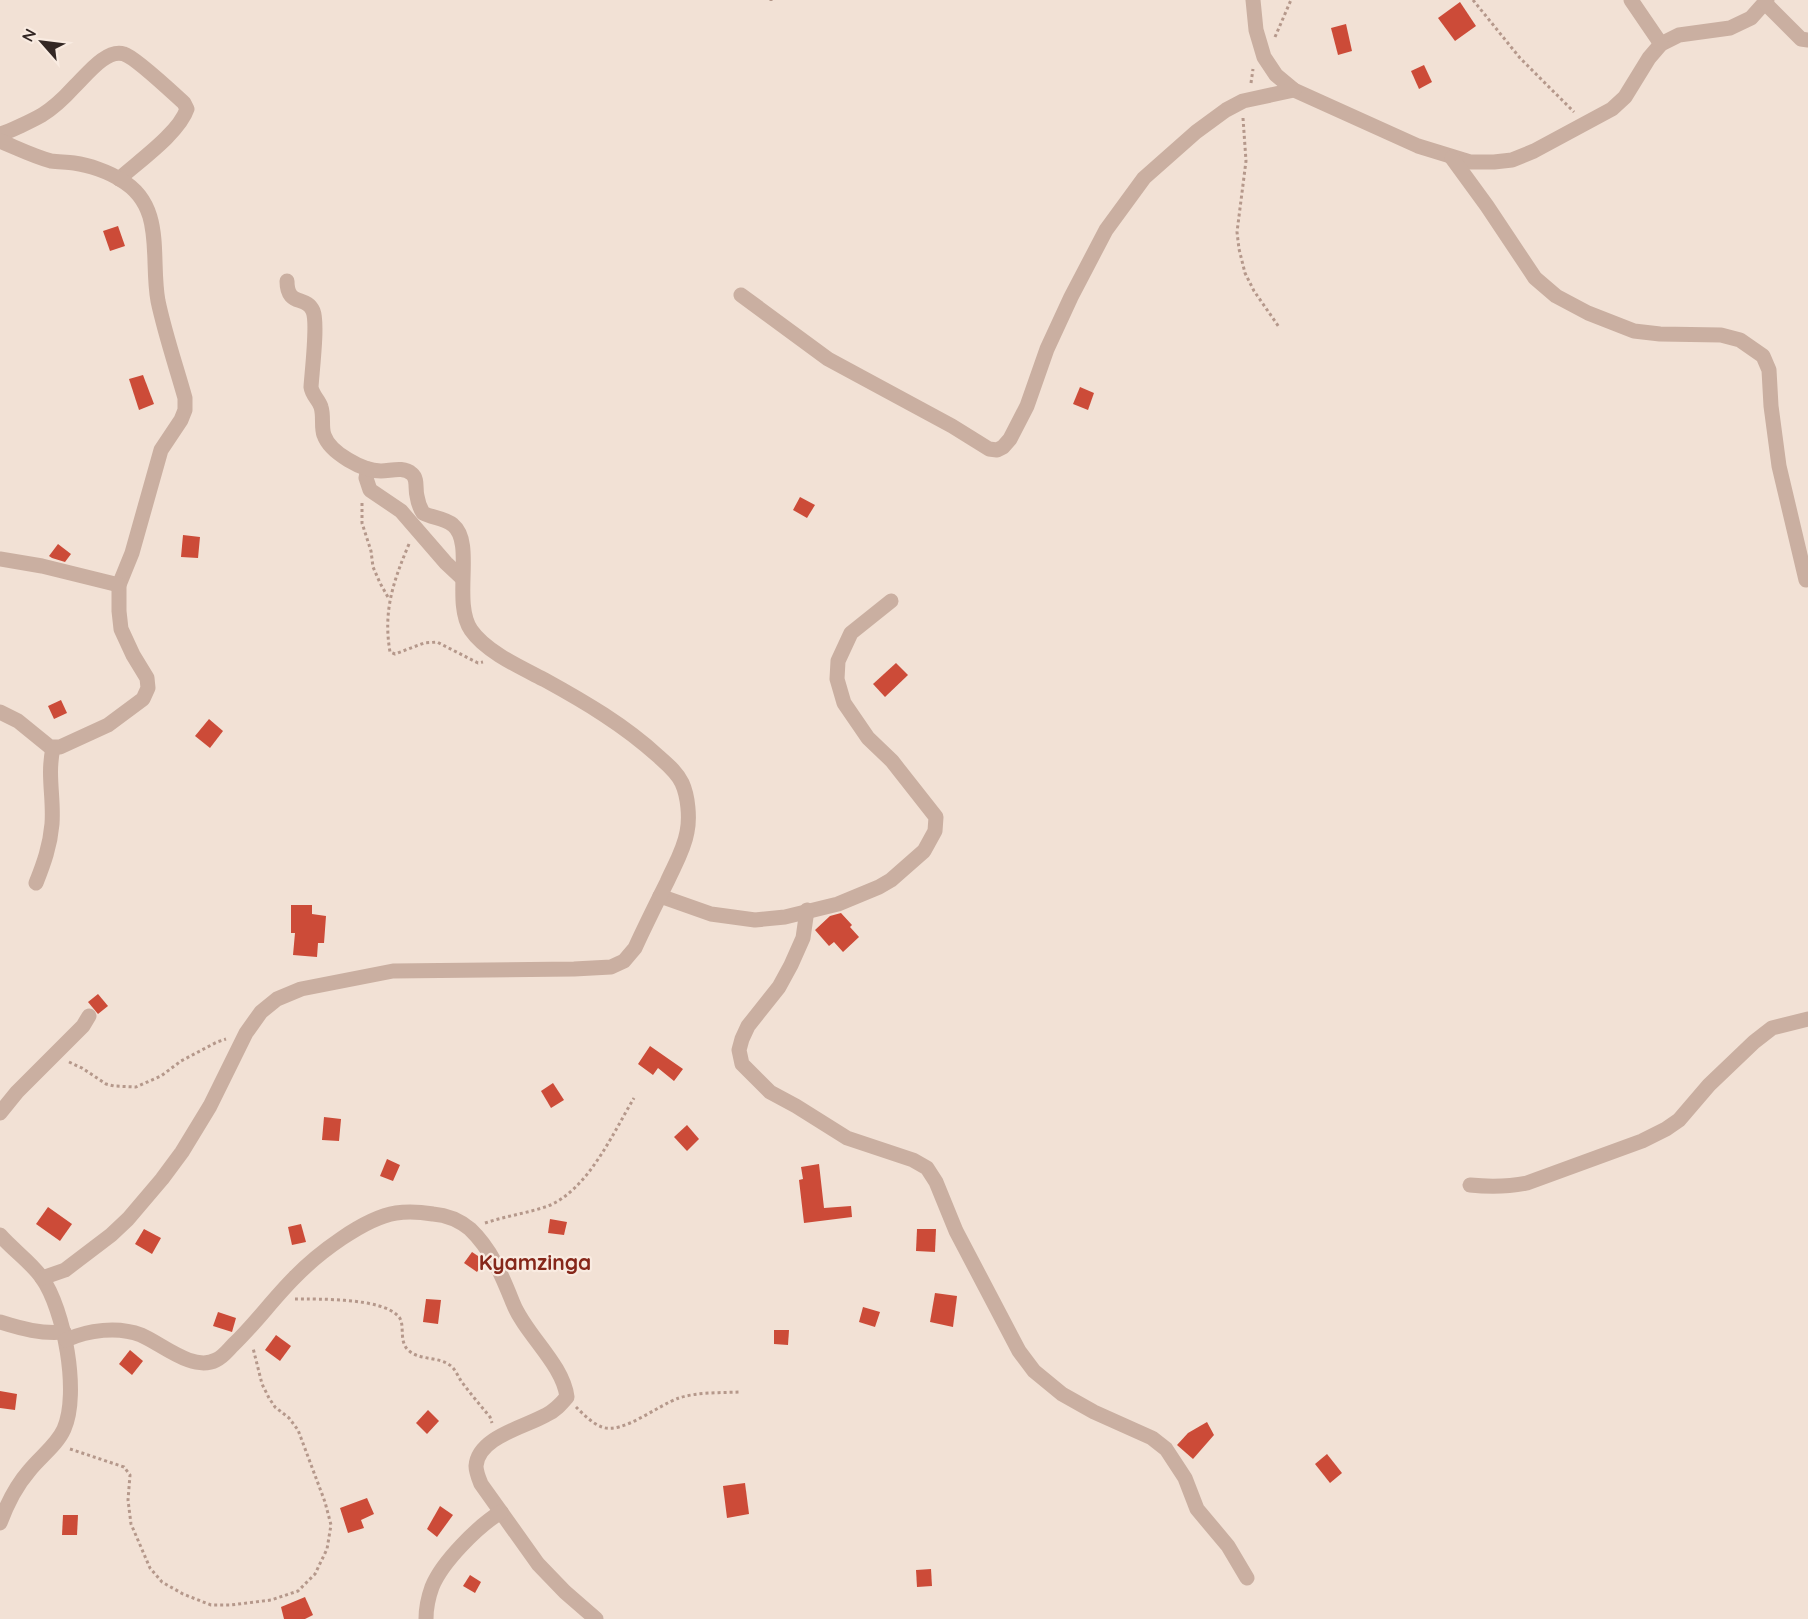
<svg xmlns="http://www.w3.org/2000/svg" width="1808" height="1619" font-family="Quicksand,sans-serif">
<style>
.building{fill:#cc4b38}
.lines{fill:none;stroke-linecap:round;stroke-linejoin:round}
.path{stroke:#b5988b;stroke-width:3;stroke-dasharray:3 3;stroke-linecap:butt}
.minor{stroke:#caafa1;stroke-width:15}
.labels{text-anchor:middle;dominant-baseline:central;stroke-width:4.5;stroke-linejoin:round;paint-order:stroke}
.quarter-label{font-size:21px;font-weight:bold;fill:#86271a;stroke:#f9ebe1}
</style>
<rect width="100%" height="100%" fill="#f2e1d5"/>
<g class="building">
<polygon points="1460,2 1476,26 1455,41 1438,18"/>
<polygon points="1346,24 1352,51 1338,55 1331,28"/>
<polygon points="1424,65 1432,82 1419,89 1411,71"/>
<polygon points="118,226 125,246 110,251 103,231"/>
<polygon points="143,375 154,404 139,410 129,379"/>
<polygon points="1080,387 1094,393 1088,410 1073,404"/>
<polygon points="800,497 815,505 807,518 793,510"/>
<polygon points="183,535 200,537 198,558 181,557"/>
<polygon points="58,544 71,554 65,562 52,558 49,556"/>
<polygon points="896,663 908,675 885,697 873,684"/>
<polygon points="61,700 67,713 54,719 48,706"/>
<polygon points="209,719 223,731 210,748 195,736"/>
<polygon points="291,905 312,905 312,914 326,916 324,943 318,943 317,957 293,955 295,933 291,933"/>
<polygon points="841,913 852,925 850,927 859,937 843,952 834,942 829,946 815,930 830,916"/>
<polygon points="98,994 108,1006 98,1014 88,1002"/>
<polygon points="650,1046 683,1069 674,1081 658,1068 653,1075 638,1064"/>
<polygon points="553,1083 564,1100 551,1108 541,1091"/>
<polygon points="324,1117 341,1119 339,1141 322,1140"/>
<polygon points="687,1125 699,1139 687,1151 674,1137"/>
<polygon points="387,1159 400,1165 393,1181 380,1176"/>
<polygon points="819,1164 824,1208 851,1206 852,1217 804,1223 799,1180 803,1179 801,1167"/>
<polygon points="48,1207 72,1224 60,1241 36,1224"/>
<polygon points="550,1219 567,1222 564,1235 548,1233"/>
<polygon points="301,1224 306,1242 292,1245 288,1227"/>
<polygon points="144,1229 161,1238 152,1254 135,1244"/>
<polygon points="917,1229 936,1229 935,1252 916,1251"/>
<polygon points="472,1252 481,1258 483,1262 477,1272 464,1263"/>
<polygon points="935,1293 957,1296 953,1327 930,1322"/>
<polygon points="426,1299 441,1300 438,1324 423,1322"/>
<polygon points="863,1307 880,1312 875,1327 859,1322"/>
<polygon points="218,1312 236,1318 232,1332 213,1326"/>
<polygon points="774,1330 789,1330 788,1345 774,1344"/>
<polygon points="276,1335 291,1346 280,1361 265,1350"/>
<polygon points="130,1350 143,1361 132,1375 119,1364"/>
<polygon points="0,1391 17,1394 15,1410 0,1408"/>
<polygon points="428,1410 439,1421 427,1434 416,1423"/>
<polygon points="1207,1422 1214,1435 1193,1459 1177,1445 1188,1433"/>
<polygon points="1327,1454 1342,1473 1330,1483 1315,1464"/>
<polygon points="745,1483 749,1514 727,1518 723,1486"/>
<polygon points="367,1498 374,1514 361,1520 364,1528 348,1533 340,1508"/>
<polygon points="440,1506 453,1515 437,1537 427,1529"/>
<polygon points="63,1515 78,1515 77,1535 62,1535"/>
<polygon points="931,1569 932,1586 917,1587 916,1570"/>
<polygon points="470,1575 481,1582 475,1593 463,1586"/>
<polygon points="305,1597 313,1615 305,1619 284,1619 281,1607"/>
</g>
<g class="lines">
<g class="path">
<polyline points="1473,0 1520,58 1574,112"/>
<polyline points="771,1 771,0"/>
<polyline points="1275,37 1291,0"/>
<polyline points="1251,83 1253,69"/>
<polyline points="1243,118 1246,161 1237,232 1239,249 1245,273 1254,291 1279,327"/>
<polyline points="362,503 362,523 371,551 373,567 380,583 389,599"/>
<path d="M409 544C393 582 383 611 390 652L395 654 424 643 437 642 478 663 483 662"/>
<polyline points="69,1062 82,1068 106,1084 114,1086 136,1087 161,1076 181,1061 217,1042 226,1039"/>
<path d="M485 1223C506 1216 528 1213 548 1206 588 1190 613 1133 634 1098"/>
<path d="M295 1299C319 1299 382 1298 398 1316 406 1323 398 1340 408 1350 420 1361 439 1356 451 1366 455 1369 458 1376 461 1381 470 1393 480 1405 490 1417L492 1423"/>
<path d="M576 1407C583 1414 593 1424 602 1427 622 1435 658 1405 679 1398 697 1392 719 1393 739 1392"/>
<polyline points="70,1449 124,1467 130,1475 128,1500 131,1524 150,1568 162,1582 183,1594 211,1605 231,1605 271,1600 298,1591 315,1574 327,1549 331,1525 325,1502 298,1430 289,1418 275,1407 269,1398 262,1384 253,1348"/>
</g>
<g class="minor">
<polyline points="1253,0 1256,30 1264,57 1276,75 1294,90 1418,146 1470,162 1494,162 1512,160 1534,151 1612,109 1625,97 1649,58 1661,44 1679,35 1730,28 1751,18 1767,0"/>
<polyline points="1631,0 1661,44"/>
<polyline points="1765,3 1801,39 1808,40"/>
<path d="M0 134C7 133 35 119 42 115 53 108 64 98 73 88 85 77 106 48 124 54 135 57 173 93 184 103L187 109C179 133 139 161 119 179"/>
<path d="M0 141C17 148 33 156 51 161 59 162 67 162 74 163 89 165 109 172 121 180 166 206 150 258 158 301 165 334 176 366 185 398V410L181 420 161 450 132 553 119 585V611L121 629 133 655 147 678 148 688 143 699 108 725 60 747H50L18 721 0 712"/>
<polyline points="1452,158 1487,206 1535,278 1556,296 1588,313 1634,331 1660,334 1721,335 1740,340 1763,356 1769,370 1771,406 1779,466 1806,580"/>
<polyline points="741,295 828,359 952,426 989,449 997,450 1003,447 1010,439 1027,406 1047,349 1071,297 1106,230 1144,178 1196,132 1226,110 1243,101 1294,90"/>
<polyline points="368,469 366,478 370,490 401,511 446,563 462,578"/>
<polyline points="0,559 42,566 119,585"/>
<path d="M36 883C44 863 50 846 52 824 54 797 47 776 53 748"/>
<polyline points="660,896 711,914 755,920 785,917 838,904 879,887 891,880 924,851 935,831 936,817 892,761 868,738 844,703 837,679 838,661 851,633 891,601"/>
<polyline points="807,910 803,938 791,965 779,987 748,1026 742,1039 739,1050 742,1064 770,1092 796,1106 847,1138 913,1160 927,1168 936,1182 956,1231 1019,1351 1034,1371 1062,1394 1094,1412 1152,1438 1166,1449 1185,1478 1197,1509 1228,1546 1247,1578"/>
<polyline points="0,1113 17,1092 83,1026 89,1016"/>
<path d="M1470 1185C1490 1187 1507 1187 1527 1183L1642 1141 1666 1129 1679 1120 1709 1085 1754 1042 1772 1028 1808 1019"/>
<path d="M0 1235C12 1249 32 1263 42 1278 64 1309 80 1393 64 1429 57 1445 40 1457 29 1471 16 1486 7 1504 0 1523"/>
<path d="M42 1278 65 1270 111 1235 128 1219 162 1179 182 1152 210 1106 246 1033 261 1012 277 999 301 989 393 971 574 969 611 967 624 961 635 948C645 926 656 904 667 882 674 866 684 850 687 832 690 818 688 796 682 783 677 772 667 764 658 756 624 725 585 702 545 680 522 668 486 652 471 630 452 602 475 543 453 525 445 518 432 518 423 513 420 508 418 503 417 496 415 489 418 479 412 474 403 466 391 471 381 471 363 471 330 453 324 435 321 427 324 416 321 407 319 400 312 395 311 387 312 371 318 323 313 311 306 295 287 307 287 281"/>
<path d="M0 1322C22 1329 41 1334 64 1332"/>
<path d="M66 1340C88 1330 118 1326 141 1335 162 1344 193 1372 216 1360 223 1357 228 1350 233 1345 255 1324 273 1299 294 1278 317 1254 364 1218 396 1213 408 1211 421 1212 433 1214 446 1215 459 1220 470 1229 492 1250 502 1276 513 1303 525 1334 563 1364 567 1397 561 1404 555 1411 546 1415 525 1427 478 1437 476 1466 476 1472 479 1479 481 1484L538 1564 565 1592 596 1619"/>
<path d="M426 1619C426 1608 428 1598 432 1587 442 1562 478 1526 501 1512"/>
</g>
</g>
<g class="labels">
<g class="quarter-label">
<text x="535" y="1262">Kyamzinga</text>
</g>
</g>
<g transform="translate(42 42) rotate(298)" stroke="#f9ebe1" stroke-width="4.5" paint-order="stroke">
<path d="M0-4.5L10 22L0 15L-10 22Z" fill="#332724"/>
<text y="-9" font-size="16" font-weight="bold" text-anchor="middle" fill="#332724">N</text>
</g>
</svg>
